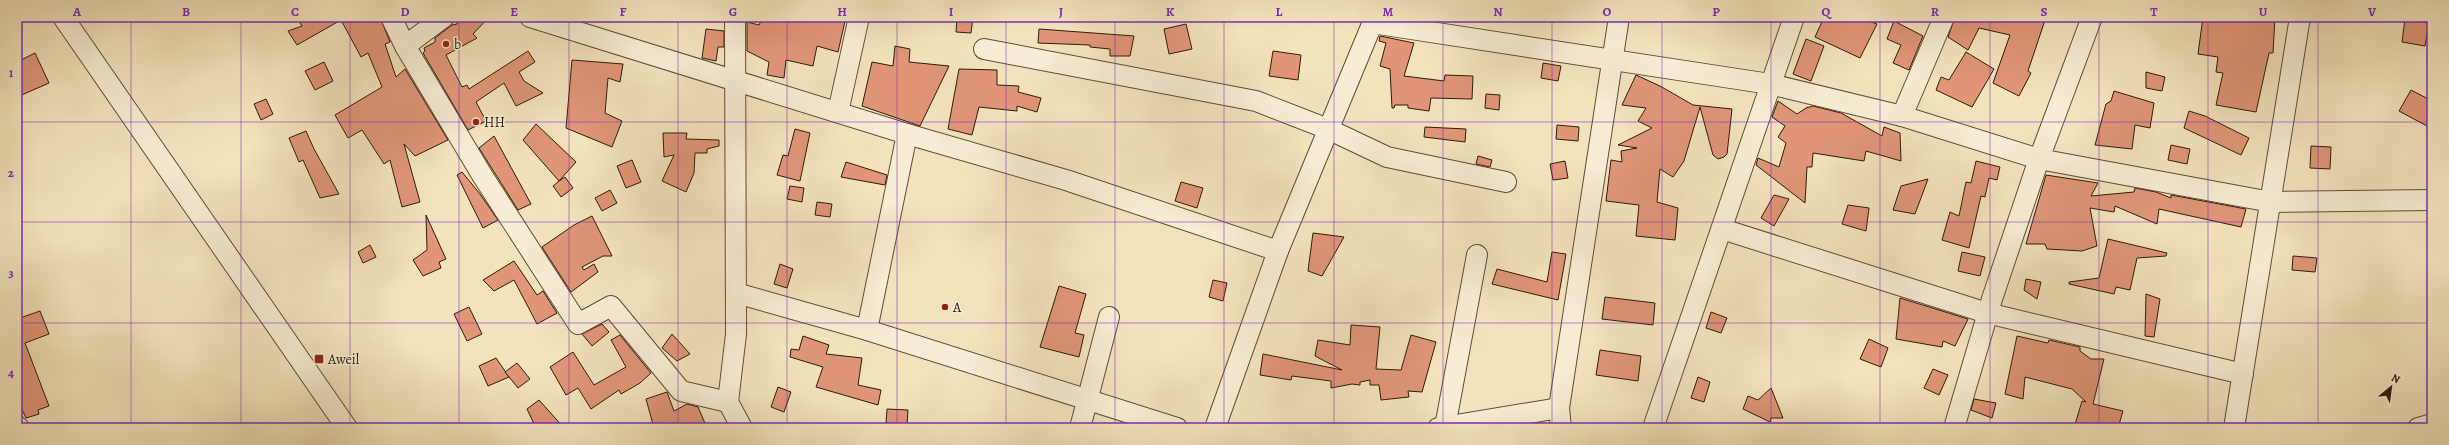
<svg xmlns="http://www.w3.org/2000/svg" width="2449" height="445" font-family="Alegreya,serif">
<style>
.building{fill:#e09677;stroke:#2e1a0d}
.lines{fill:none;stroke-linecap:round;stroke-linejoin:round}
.minor-casing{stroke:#5f4c39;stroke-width:22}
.minor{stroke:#f7edd4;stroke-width:20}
.grid{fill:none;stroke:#7b2cbf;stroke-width:1;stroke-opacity:0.55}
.poi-dot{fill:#8f2418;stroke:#f7edd4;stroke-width:1.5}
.labels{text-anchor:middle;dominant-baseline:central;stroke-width:3;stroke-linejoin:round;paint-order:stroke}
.poi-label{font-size:14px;fill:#2e1a0d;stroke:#f7edd4;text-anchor:start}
.neatline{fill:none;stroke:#7b2cbf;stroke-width:1.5}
.grid-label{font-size:13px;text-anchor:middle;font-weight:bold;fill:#7b2cbf}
</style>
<rect width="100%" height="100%" fill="#f3e3bd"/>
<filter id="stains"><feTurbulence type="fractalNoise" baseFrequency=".005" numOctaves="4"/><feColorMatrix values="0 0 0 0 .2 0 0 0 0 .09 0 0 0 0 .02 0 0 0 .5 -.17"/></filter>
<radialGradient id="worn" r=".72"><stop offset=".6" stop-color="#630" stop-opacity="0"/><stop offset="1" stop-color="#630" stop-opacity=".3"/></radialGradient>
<g class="building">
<polygon points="296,17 380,17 390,42 385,44 396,77 405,69 448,140 415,156 404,144 420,202 402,207 390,160 384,164 362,130 348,138 335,115 382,87 368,53 361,57 341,20 297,45 288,31 302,26"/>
<polygon points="458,17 489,17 473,34 477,38 446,55 462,87 467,85 469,89 528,51 535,62 519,72 524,81 543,93 516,106 504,83 476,102 486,121 468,130 423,53 425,51 424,48 435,42 435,38 452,25 457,24"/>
<polygon points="774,17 846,17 838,52 817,46 813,66 786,60 784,78 767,75 769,62 747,51 747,22 759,25 761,21"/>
<polygon points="957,17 973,17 971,33 956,32"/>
<polygon points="1824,17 1858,17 1877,24 1860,58 1815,37"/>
<polygon points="1955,17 2046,17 2028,71 2031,73 2019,96 1993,83 2010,35 1979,28 1968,50 1948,37"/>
<polygon points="2203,17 2223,17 2259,22 2260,17 2275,17 2273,53 2269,53 2256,112 2216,105 2223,73 2216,72 2218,57 2198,54"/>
<polygon points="2405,19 2429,23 2425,46 2402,42"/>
<polygon points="1894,21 1923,36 1909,70 1893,63 1901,45 1887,39"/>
<polygon points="1186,24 1192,49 1169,54 1164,29"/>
<polygon points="706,29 724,31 724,47 718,47 716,61 702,58"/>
<polygon points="1039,29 1134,36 1130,56 1110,56 1110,49 1090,47 1090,45 1038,43"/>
<polygon points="1380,36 1414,43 1404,76 1444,81 1445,75 1473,76 1472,99 1431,98 1429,111 1408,108 1408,105 1395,105 1394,108 1392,108 1390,69 1380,66 1386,43 1379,41"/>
<polygon points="1806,39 1824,46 1811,81 1793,74"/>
<polygon points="895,46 910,49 909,62 949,66 920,126 862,106 872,62 893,66"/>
<polygon points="1273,51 1301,55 1298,80 1269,76"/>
<polygon points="1966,52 1994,69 1972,107 1936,90 1941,77 1949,80"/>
<polygon points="35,53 49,83 17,97 17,62"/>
<polygon points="572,60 623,64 620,82 608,78 605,113 622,121 612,147 566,128"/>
<polygon points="324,62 333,81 315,90 305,71"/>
<polygon points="1543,63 1561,66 1558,81 1541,78"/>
<polygon points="959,69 997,70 997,85 1019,86 1018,92 1041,98 1037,112 1017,106 1017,111 979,107 972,135 948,129"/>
<polygon points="2146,72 2165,77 2162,91 2146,88"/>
<polygon points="1636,75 1660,86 1693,105 1732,109 1727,154 1724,157 1718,159 1713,155 1700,107 1684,161 1673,177 1660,169 1657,202 1678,208 1675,240 1636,236 1639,205 1606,201 1611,160 1622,162 1621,151 1637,148 1618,145 1652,128 1638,121 1646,108 1622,105"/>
<polygon points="2411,90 2432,101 2432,116 2427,126 2399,111"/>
<polygon points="2114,91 2154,103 2150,128 2135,125 2132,149 2095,145 2106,104 2111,101"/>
<polygon points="1486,94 1500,95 1499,110 1485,108"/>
<polygon points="266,99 273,114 261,120 254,104"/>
<polygon points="1778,101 1797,114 1806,108 1813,106 1841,113 1882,136 1884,127 1900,133 1901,161 1866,151 1864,161 1813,153 1812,167 1807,167 1805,203 1756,165 1758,158 1779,167 1786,143 1778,137 1785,126 1772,117"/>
<polygon points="2189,111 2205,116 2249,138 2241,155 2184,128"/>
<polygon points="536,124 576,162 559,181 565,177 573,188 561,197 553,186 559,181 523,140"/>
<polygon points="1557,125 1579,127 1578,141 1556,139"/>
<polygon points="1425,127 1466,129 1465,142 1424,137"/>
<polygon points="795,129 810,133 800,181 777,175 783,155 788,156"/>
<polygon points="306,131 314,149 339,194 320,198 303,160 299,162 289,138"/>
<polygon points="663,133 687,133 686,139 719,140 719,146 707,149 707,153 695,153 694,173 686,192 662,181 674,155 664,157"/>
<polygon points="494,136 531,204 518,210 479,148"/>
<polygon points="2171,145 2190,149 2187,164 2168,160"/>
<polygon points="2311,146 2331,147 2330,169 2310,168"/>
<polygon points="1478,156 1492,160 1490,167 1476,164"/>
<polygon points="632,160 641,182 626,188 617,166"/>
<polygon points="1565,161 1568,178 1553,180 1550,164"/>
<polygon points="1976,161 2000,167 1997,180 1989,178 1985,197 1981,196 1969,248 1942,240 1950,212 1959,216 1966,182 1971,183"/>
<polygon points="846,162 887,175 885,185 841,177"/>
<polygon points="462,172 480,194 498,220 483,228 457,175"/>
<polygon points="2046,175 2098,183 2091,196 2134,192 2135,188 2156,192 2171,198 2171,195 2246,209 2241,227 2159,209 2157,224 2115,206 2114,212 2090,208 2097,246 2082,251 2047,249 2045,244 2026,244"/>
<polygon points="1928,179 1915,214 1893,210 1901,186"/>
<polygon points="1181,182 1203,188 1197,208 1175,201"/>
<polygon points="790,186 804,188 802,202 787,199"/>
<polygon points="610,190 617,203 602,211 595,198"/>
<polygon points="1774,195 1789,199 1774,226 1761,218"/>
<polygon points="817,202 832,204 830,217 815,215"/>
<polygon points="1848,205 1869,208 1866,231 1842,224"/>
<polygon points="426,215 446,259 439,262 441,268 423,276 413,260 427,250"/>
<polygon points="592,216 612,256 603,256 582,267 584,270 594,264 598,272 571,292 542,247 574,225"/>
<polygon points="1313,233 1344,237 1322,276 1308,271"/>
<polygon points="2108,239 2167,253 2166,256 2137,258 2130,290 2116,287 2114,294 2069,284 2069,282 2099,278"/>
<polygon points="370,245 376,257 363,263 358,252"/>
<polygon points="1552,252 1566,254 1558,300 1492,284 1497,269 1547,282"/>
<polygon points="1962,252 1985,257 1980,276 1958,271"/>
<polygon points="2293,256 2317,258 2315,272 2292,270"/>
<polygon points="514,261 537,295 543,291 557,313 537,324 514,280 494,291 483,280"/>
<polygon points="780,264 793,269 787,288 774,284"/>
<polygon points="2026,279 2041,282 2037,299 2024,290"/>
<polygon points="1213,280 1227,283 1223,301 1209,297"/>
<polygon points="1059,286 1086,294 1075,333 1084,335 1079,357 1040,347"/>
<polygon points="2146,294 2160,299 2154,337 2145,336"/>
<polygon points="1605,297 1655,303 1653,325 1602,319"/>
<polygon points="1900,298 1968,319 1955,346 1943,341 1942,347 1896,339"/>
<polygon points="469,307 482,334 467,341 454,314"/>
<polygon points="40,311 49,334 25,343 49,406 38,410 39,414 26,418 17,399 17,319"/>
<polygon points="1711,312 1727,318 1721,333 1706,328"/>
<polygon points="602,324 609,332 592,346 582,334"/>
<polygon points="1351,325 1380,327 1376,369 1401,370 1411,335 1436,342 1422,392 1408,391 1409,397 1381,400 1379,385 1370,385 1370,380 1360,382 1360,385 1352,384 1331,388 1331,381 1292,376 1291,380 1260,375 1263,354 1342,370 1315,356 1318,340 1350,345"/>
<polygon points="672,334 690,354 677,361 662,348"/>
<polygon points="620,335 651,373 640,383 621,394 619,390 591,409 578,388 566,395 550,367 573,352 594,385 626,367 611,340"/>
<polygon points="803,336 829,345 826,354 862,358 858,385 881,390 878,405 816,387 823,367 790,357 791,349 799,350"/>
<polygon points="2017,336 2048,343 2049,340 2080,347 2080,351 2091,359 2104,359 2093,404 2123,411 2118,428 2074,428 2082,401 2086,402 2072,389 2025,377 2023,399 2005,394"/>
<polygon points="1869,339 1888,348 1881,367 1860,359"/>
<polygon points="1600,350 1641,356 1638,381 1596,375"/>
<polygon points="496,358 509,377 488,386 479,366"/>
<polygon points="517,363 530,379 518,388 505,372"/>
<polygon points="1933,369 1948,375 1939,395 1924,388"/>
<polygon points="1698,377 1710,382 1704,402 1691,398"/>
<polygon points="778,387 791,392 784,412 771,407"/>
<polygon points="1771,388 1783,418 1771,418 1770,422 1743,409 1748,396 1758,400"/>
<polygon points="667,392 674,411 687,404 698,407 707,428 654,428 646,399"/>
<polygon points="1974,399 1996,403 1992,418 1971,410"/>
<polygon points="539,400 564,428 536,428 527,409"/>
<polygon points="887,409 908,410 907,425 886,423"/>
</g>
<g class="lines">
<defs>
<g id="minor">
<polyline points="63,17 347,428"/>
<polyline points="391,17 405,46 482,175 578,324 611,306 681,391 728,402"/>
<polyline points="530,17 907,134 1066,180 1278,251"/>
<polyline points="735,17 736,334 728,402 742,428"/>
<polyline points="1372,23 1770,84 1902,116 2039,159 2271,202 2432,200"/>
<polyline points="405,46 444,17"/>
<polyline points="984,49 1256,101 1328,129 1387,157 1506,182"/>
<polyline points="838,112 859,17"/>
<polyline points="1902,116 1944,17"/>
<polyline points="1722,229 1987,313 2243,374"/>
<polyline points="736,293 867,330 1177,428"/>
<polyline points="867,330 907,134"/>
<polyline points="17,426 19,428"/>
<polyline points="1445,427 1477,255"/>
<polyline points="1080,428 1109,317"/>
<polyline points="1215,428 1278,251 1375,17"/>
<polyline points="1438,428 1559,408"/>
<polyline points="1561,428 1559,408 1619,17"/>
<polyline points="1653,428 1794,17"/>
<polyline points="1954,428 1992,299 2039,159 2092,17"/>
<polyline points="2234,428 2300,17"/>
<polyline points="2418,428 2432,424"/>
</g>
</defs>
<use href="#minor" class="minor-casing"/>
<use href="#minor" class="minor"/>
</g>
<path class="grid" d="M131 17V428M241 17V428M350 17V428M459 17V428M569 17V428M678 17V428M787 17V428M897 17V428M1006 17V428M1115 17V428M1224 17V428M1334 17V428M1443 17V428M1552 17V428M1662 17V428M1771 17V428M1880 17V428M1990 17V428M2099 17V428M2208 17V428M2318 17V428M17 122H2432M17 222H2432M17 323H2432"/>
<g class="poi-dot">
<circle cx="446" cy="44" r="4"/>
<circle cx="476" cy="122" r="4"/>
<circle cx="945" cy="307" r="4"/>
<rect x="314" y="354" width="10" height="10" rx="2"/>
</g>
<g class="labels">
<g class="poi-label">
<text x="454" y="44">b</text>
<text x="484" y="122">HH</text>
<text x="953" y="307">A</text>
<text x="328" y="359">Aweil</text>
</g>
</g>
<rect width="2449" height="445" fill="none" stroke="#f3e3bd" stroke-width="44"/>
<g transform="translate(2391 387) rotate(29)" stroke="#f7edd4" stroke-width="3" paint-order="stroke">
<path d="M0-3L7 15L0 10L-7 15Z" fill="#2e1a0d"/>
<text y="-6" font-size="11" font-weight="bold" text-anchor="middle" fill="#2e1a0d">N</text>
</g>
<rect x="22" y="22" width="2405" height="401" class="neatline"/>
<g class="grid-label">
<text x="77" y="16">A</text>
<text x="186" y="16">B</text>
<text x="295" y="16">C</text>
<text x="405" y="16">D</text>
<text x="514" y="16">E</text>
<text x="623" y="16">F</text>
<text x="733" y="16">G</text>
<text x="842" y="16">H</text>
<text x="951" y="16">I</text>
<text x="1061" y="16">J</text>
<text x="1170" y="16">K</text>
<text x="1279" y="16">L</text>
<text x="1388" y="16">M</text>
<text x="1498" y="16">N</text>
<text x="1607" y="16">O</text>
<text x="1716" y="16">P</text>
<text x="1826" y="16">Q</text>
<text x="1935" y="16">R</text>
<text x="2044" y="16">S</text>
<text x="2154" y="16">T</text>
<text x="2263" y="16">U</text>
<text x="2372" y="16">V</text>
<text x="11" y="77">1</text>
<text x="11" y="177">2</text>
<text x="11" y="277">3</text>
<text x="11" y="377">4</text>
</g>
<rect width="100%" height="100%" filter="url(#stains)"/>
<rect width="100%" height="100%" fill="url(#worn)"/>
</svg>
